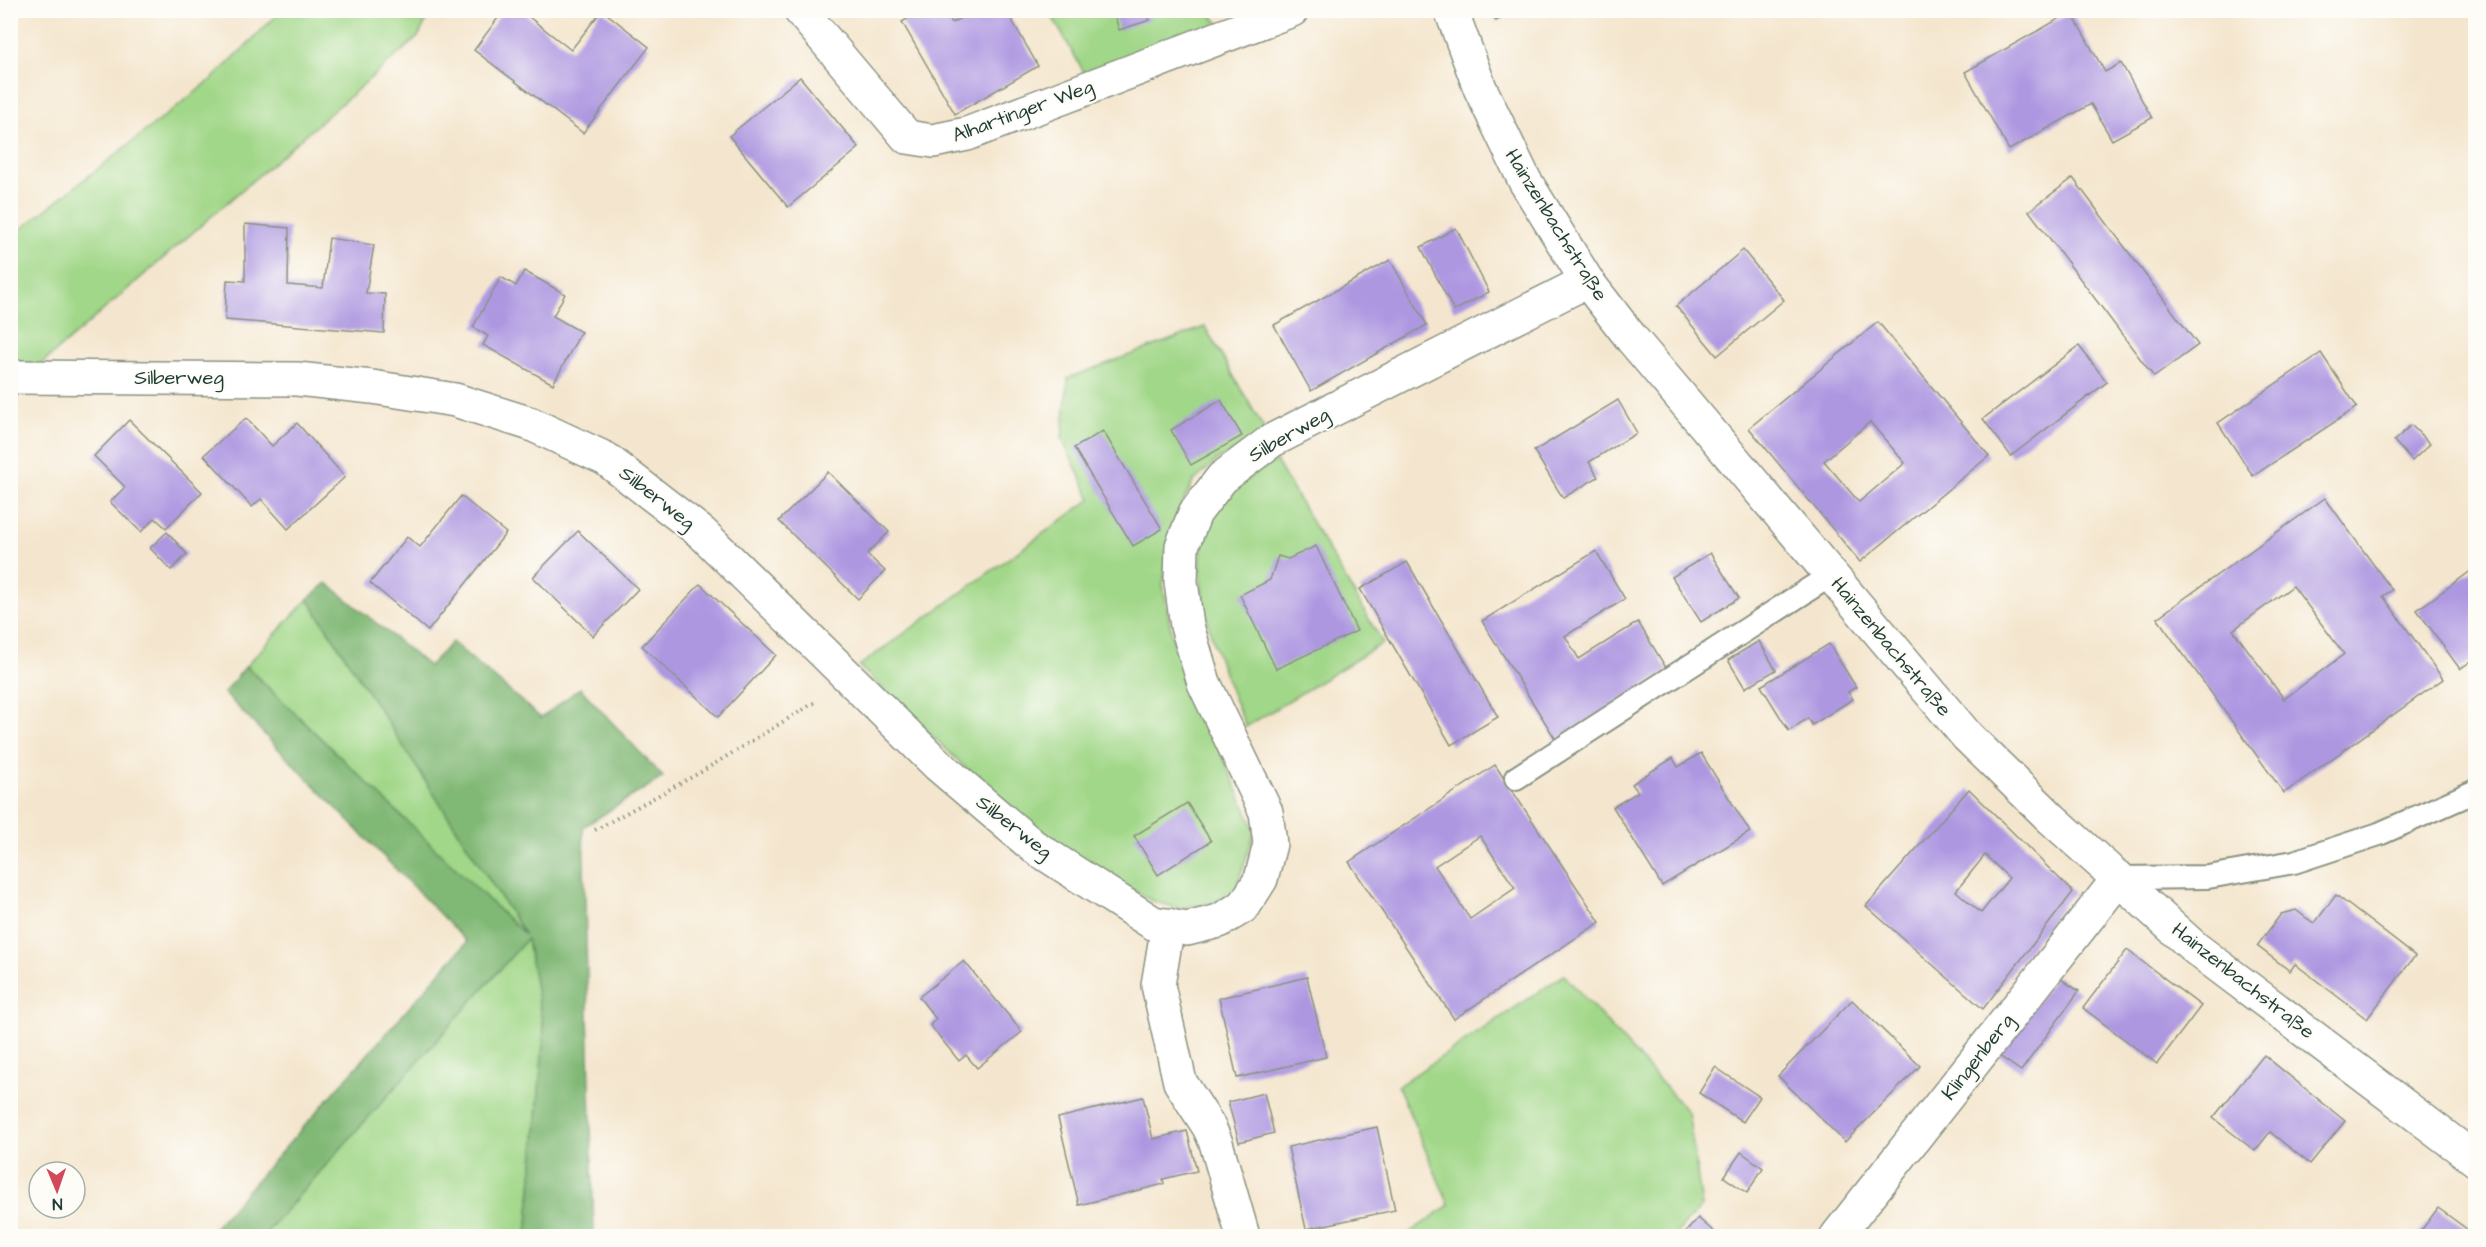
<svg xmlns="http://www.w3.org/2000/svg" width="2486" height="1247" font-family="'Architects Daughter',sans-serif">
<style>
.green{fill:#a1d788;stroke:#608a5e;stroke-width:1.5}
.forest{fill:#80b874;stroke:#507a54;stroke-width:1.5}
.building{fill:#ad97e1;fill-rule:evenodd}
.lines{fill:none;stroke-linecap:round;stroke-linejoin:round}
.service-casing{stroke:#8a9281;stroke-width:26}
.minor-casing{stroke:#8a9281;stroke-width:36}
.tertiary-casing{stroke:#8a9281;stroke-width:36}
.path{stroke:#8a9281;stroke-width:4;stroke-dasharray:1.5 4.5;stroke-linecap:butt}
.service{stroke:#fff;stroke-width:22}
.minor{stroke:#fff;stroke-width:33}
.tertiary{stroke:#fff;stroke-width:33}
.labels{text-anchor:middle;dominant-baseline:central;stroke-width:4.5;stroke-linejoin:round;paint-order:stroke}
.street-label{font-size:20px;fill:#1f3d34;stroke:#fdfcf7}
</style>
<rect width="100%" height="100%" fill="#fdfcf7"/>
<filter id="ink" filterUnits="userSpaceOnUse"><feTurbulence type="fractalNoise" baseFrequency=".0167" numOctaves="2"/><feDisplacementMap in="SourceGraphic" scale="12" xChannelSelector="R" yChannelSelector="G"/><feConvolveMatrix kernelMatrix="1 2 1 2 8 2 1 2 1" color-interpolation-filters="sRGB"/></filter>
<filter id="wash" filterUnits="userSpaceOnUse"><feTurbulence type="fractalNoise" baseFrequency=".008" numOctaves="4" result="noise"/><feDisplacementMap in="SourceGraphic" scale="24" xChannelSelector="R" yChannelSelector="G"/><feGaussianBlur stdDeviation="1.35" result="paint"/><feColorMatrix in="noise" values="0 0 0 0 0 0 0 0 0 0 0 0 0 0 0 0 0 1.4 0 .05"/><feComposite in="paint" operator="in"/></filter>
<g filter="url(#wash)">
<rect width="100%" height="100%" fill="#f4e6ce"/>
<g class="green">
<polygon points="274,11 431,11 418,37 39,366 11,366 11,237 212,79 275,17"/>
<polygon points="1049,11 1209,11 1220,26 1085,74"/>
<polygon points="1205,327 1266,432 1216,461 1193,482 1170,531 1163,585 1173,641 1255,831 1236,889 1212,903 1177,908 1150,900 1050,841 971,773 859,666 1091,499 1062,439 1068,378"/>
<path d="M1276 461 1383 643 1246 727C1221 666 1177 572 1216 509 1230 487 1255 474 1276 461Z"/>
<polygon points="308,599 527,938 544,1032 527,1236 263,1236 527,938 246,666"/>
<polygon points="1564,975 1688,1112 1702,1206 1674,1236 1405,1236 1449,1205 1398,1086"/>
</g>
<polygon class="forest" points="327,583 429,666 452,642 541,718 580,688 663,777 583,827 594,1236 527,1236 544,1032 527,939 263,1236 207,1236 467,942 224,693 246,666 525,935 308,599"/>
<g id="blocks">
<g class="building">
<polygon points="504,10 520,10 571,50 602,10 649,47 583,133 474,50"/>
<polygon points="922,10 945,10 952,23 974,10 1006,10 1038,66 955,114 902,22"/>
<polygon points="1113,10 1147,10 1150,20 1119,30"/>
<polygon points="1491,10 1517,10 1496,21"/>
<polygon points="2071,12 2105,72 2121,63 2152,118 2112,140 2091,104 2009,150 1965,72"/>
<polygon points="800,77 859,148 788,207 729,136"/>
<polygon points="2073,178 2198,345 2154,377 2029,211"/>
<polygon points="245,224 289,228 288,285 323,288 329,238 374,245 366,293 385,294 384,333 225,320 227,280 245,281"/>
<polygon points="1456,228 1489,292 1454,311 1421,247"/>
<polygon points="1743,250 1784,300 1717,356 1676,306"/>
<polygon points="1390,260 1427,325 1311,391 1274,325"/>
<polygon points="524,271 565,294 553,316 581,332 553,384 483,345 488,336 473,327 501,277 516,286"/>
<path d="M1878 322 1989 456 1860 562 1749 428ZM1870 422 1905 463 1859 502 1824 461Z"/>
<polygon points="2079,346 2107,382 2011,456 1983,419"/>
<polygon points="2321,353 2357,407 2253,476 2218,423"/>
<polygon points="1221,400 1242,436 1191,465 1171,430"/>
<polygon points="1618,400 1637,433 1589,462 1598,477 1563,498 1534,451"/>
<polygon points="246,418 272,446 297,423 345,477 288,529 261,499 252,507 204,455"/>
<polygon points="129,420 202,492 166,528 155,518 141,532 110,502 125,487 94,456"/>
<polygon points="2411,425 2430,444 2412,461 2394,441"/>
<polygon points="1103,431 1162,529 1133,546 1074,448"/>
<polygon points="828,472 889,532 867,554 885,571 858,599 779,521"/>
<polygon points="461,496 506,533 428,631 370,583 407,537 420,547"/>
<path d="M2325 498 2392 590 2383 596 2443 679 2284 793 2157 618ZM2293 586 2344 654 2284 699 2233 630Z"/>
<polygon points="578,531 638,589 593,636 533,577"/>
<polygon points="167,532 187,554 171,570 150,548"/>
<polygon points="1316,546 1357,631 1276,669 1240,595 1270,580 1278,556 1288,559"/>
<polygon points="1596,551 1625,599 1565,636 1579,659 1638,622 1668,671 1556,740 1482,621"/>
<polygon points="1710,553 1739,598 1701,622 1672,577"/>
<polygon points="1407,562 1498,717 1451,745 1360,589"/>
<polygon points="2475,568 2475,658 2460,669 2417,610"/>
<polygon points="700,584 776,655 718,717 642,646"/>
<polygon points="1759,641 1776,670 1745,688 1728,660"/>
<polygon points="1829,644 1856,687 1848,692 1853,699 1812,725 1808,718 1789,731 1761,686"/>
<polygon points="1701,753 1750,832 1662,886 1613,807 1638,792 1632,784 1652,771 1673,758 1678,767"/>
<path d="M1495 765 1600 922 1454 1019 1349 862ZM1480 836 1515 888 1470 919 1435 866Z"/>
<path d="M1969 789 2073 892 1983 1009 1866 906ZM1985 855 2009 878 1981 913 1956 891Z"/>
<polygon points="1187,803 1211,841 1158,875 1134,836"/>
<polygon points="2336,895 2415,956 2367,1019 2295,964 2290,971 2257,946 2281,914 2296,910 2314,924"/>
<polygon points="2127,950 2201,1006 2157,1064 2083,1008"/>
<polygon points="964,961 1022,1032 977,1068 966,1055 959,1061 930,1025 936,1019 919,997"/>
<polygon points="2056,976 2079,991 2021,1071 1998,1055"/>
<polygon points="1307,977 1326,1057 1237,1078 1219,998"/>
<polygon points="1852,1000 1920,1066 1845,1142 1778,1076"/>
<polygon points="2264,1055 2345,1121 2310,1164 2270,1132 2255,1151 2213,1118"/>
<polygon points="1715,1067 1760,1097 1743,1122 1699,1093"/>
<polygon points="1264,1093 1274,1133 1239,1142 1228,1102"/>
<polygon points="1143,1097 1153,1139 1187,1131 1197,1171 1163,1179 1164,1184 1079,1205 1058,1118"/>
<polygon points="1377,1127 1395,1210 1306,1229 1288,1147"/>
<polygon points="1741,1152 1763,1168 1747,1193 1724,1177"/>
<polygon points="2438,1208 2475,1235 2475,1236 2417,1236"/>
<polygon points="1698,1218 1719,1236 1682,1236"/>
</g>
</g>
</g>
<g filter="url(#ink)">
<use href="#blocks" fill-opacity="0" stroke="#8a9281" stroke-width="1.5"/>
<g class="lines">
<defs>
<g id="service">
<polyline points="1516,778 1831,575"/>
<polyline points="2119,878 2208,877 2294,862 2379,834 2476,791"/>
</g>
<g id="minor">
<polyline points="800,10 907,137 933,141 967,134 1292,10"/>
<polyline points="13,377 297,379 372,387 455,400 531,424 606,459 702,533 938,765 1033,846 1153,923 1187,929 1219,921 1244,906 1261,879 1270,844 1266,812 1204,683 1187,626 1181,582 1182,546 1195,513 1222,478 1271,441 1587,281"/>
<polyline points="1168,925 1158,985 1180,1082 1209,1127 1216,1143 1243,1236"/>
<polyline points="1837,1236 2119,878"/>
</g>
<polyline id="tertiary" points="1451,10 1480,88 1525,181 1587,281 1632,339 1967,736 2052,819 2195,948 2476,1160"/>
</defs>
<use href="#service" class="service-casing"/>
<use href="#minor" class="minor-casing"/>
<use href="#tertiary" class="tertiary-casing"/>
<polyline class="path" points="595,830 701,772 817,701"/>
<use href="#service" class="service"/>
<use href="#minor" class="minor"/>
<use href="#tertiary" class="tertiary"/>
</g>
</g>
<g class="labels">
<g class="street-label">
<text transform="translate(1023 111) rotate(-20)">Alhartinger Weg</text>
<text transform="translate(1556 225) rotate(58)">Hainzenbachstraße</text>
<text x="179" y="378">Silberweg</text>
<text transform="translate(1289 435) rotate(-30)">Silberweg</text>
<text transform="translate(657 498) rotate(38)">Silberweg</text>
<text transform="translate(1891 647) rotate(50)">Hainzenbachstraße</text>
<text transform="translate(1014 827) rotate(38)">Silberweg</text>
<text transform="translate(2243 981) rotate(38)">Hainzenbachstraße</text>
<text transform="translate(1978 1057) rotate(-52)">Klingenberg</text>
</g>
</g>
<rect width="2486" height="1247" fill="none" stroke="#fdfcf7" stroke-width="36"/>
<g transform="translate(57 1190) rotate(178)"><circle r="28" fill="#fdfcf7" stroke="#a4b0a9" stroke-width="1.5"/>
<path d="M0-4.5L10 22L0 15L-10 22Z" fill="#d1495b"/>
<text y="-9" font-size="16" font-weight="bold" text-anchor="middle" fill="#1f3d34">N</text>
</g>
</svg>
